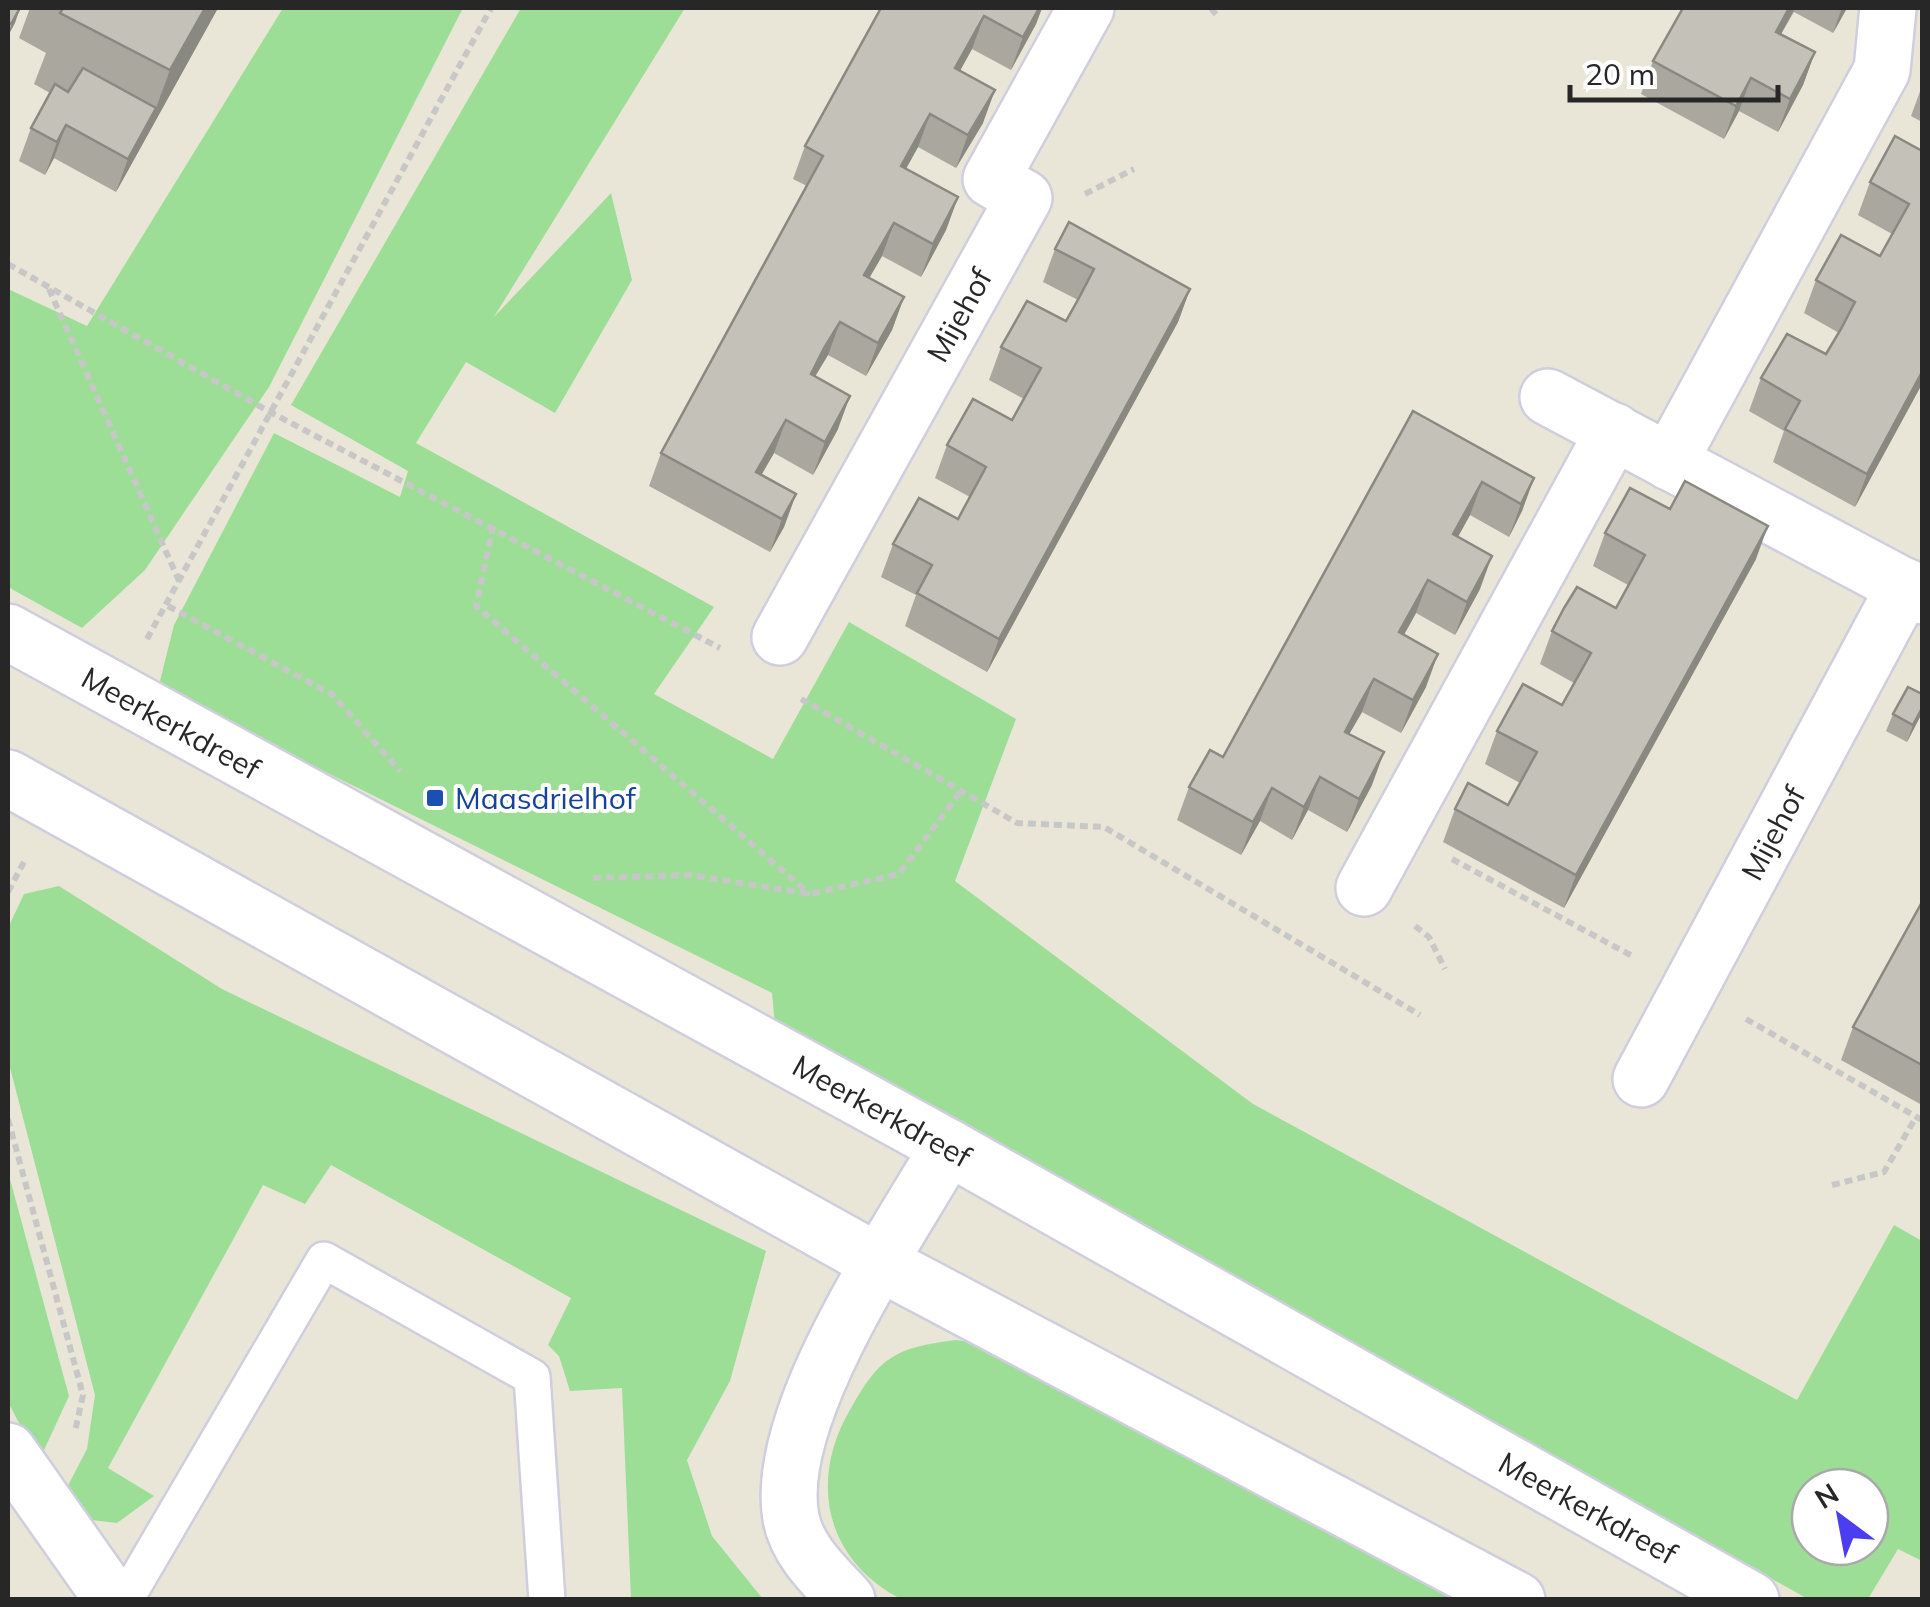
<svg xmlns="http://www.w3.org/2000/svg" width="1930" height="1607" font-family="Mulish,sans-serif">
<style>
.green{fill:#9cde96;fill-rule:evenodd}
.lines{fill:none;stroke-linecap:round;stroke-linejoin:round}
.lane-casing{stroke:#cfcedf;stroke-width:40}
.street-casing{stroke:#cfcedf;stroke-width:60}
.secondary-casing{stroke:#cfcedf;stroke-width:60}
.path{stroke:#c7c7c7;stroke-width:6;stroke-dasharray:8 5;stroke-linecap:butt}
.lane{stroke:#fff;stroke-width:35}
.street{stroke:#fff;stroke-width:55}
.secondary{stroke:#fff;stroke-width:55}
.wall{fill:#a9a79e}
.shaded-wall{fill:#898881}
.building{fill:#c4c2b8;stroke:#898881;stroke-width:2.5}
.transit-dot{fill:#1a4fb4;stroke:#fff;stroke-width:4}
.labels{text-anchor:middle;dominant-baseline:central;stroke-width:8;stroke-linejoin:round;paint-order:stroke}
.street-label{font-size:30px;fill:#272727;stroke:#fff}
.transit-label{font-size:30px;fill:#164399;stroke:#fff;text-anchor:start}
</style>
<rect width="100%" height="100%" fill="#e9e6d8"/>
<g class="green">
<polygon points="283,8 463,8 269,387 145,570 82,628 8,587 8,289 87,326"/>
<path d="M521 8H685L494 317 611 193 632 280 555 413 466 362 416 443 714 607 654 694 773 759 849 622 1016 719 955 881 1253 1104 1797 1400 1894 1225 1922 1241V1561L1898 1549 1868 1599H1808L775 1026 772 993 158 689 174 625 274 433 400 497 408 471 291 405ZM1810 1487H1870V1547H1810Z"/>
<polygon points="59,886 222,989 766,1251 730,1381 687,1460 712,1536 763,1599 631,1599 622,1388 570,1391 559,1356 548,1345 571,1298 331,1165 305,1204 263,1185 108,1468 154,1496 117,1523 91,1520 63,1495 87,1449 95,1395 8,1060 8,928 24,894"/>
<polygon points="8,1172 69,1396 39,1461 8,1402"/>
<path d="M956 1340 984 1344 1028 1366 1455 1599H901C825 1560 808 1480 851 1408 862 1389 875 1366 896 1355 915 1345 934 1343 956 1340Z"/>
</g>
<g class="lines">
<defs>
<polyline id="lane" points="125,1600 324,1260 532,1377 547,1600"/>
<g id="street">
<polyline points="1548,397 1922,596"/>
<polyline points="1669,462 1882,70 1888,8"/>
<polyline points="780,637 1024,198 991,179 1086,8"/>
<polyline points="1364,888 1614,431"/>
<polyline points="1641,1079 1905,586"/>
<polyline points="8,1451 113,1600"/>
<path d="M847 1600C825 1576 797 1551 791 1518 772 1415 897 1237 948 1147"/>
</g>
<g id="secondary">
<polyline points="8,632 948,1147 1751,1600"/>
<polyline points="8,778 882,1264 1517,1600"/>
</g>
</defs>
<use href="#lane" class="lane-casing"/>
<use href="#street" class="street-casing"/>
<use href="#secondary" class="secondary-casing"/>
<g class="path">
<polyline points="1211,8 1218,17"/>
<polyline points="1085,194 1134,169"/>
<polyline points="8,264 270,412 720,648"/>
<polyline points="49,289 180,583"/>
<polyline points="493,526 476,606 810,894"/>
<polyline points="168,606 333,695 400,771"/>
<polyline points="147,639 491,8"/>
<polyline points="801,699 1017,823 1104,827 1420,1015"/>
<polyline points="1452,859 1634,957"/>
<polyline points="593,878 690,875 810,894 899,874 961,791"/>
<polyline points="8,892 25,860"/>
<polyline points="1415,926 1429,937 1445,969"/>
<polyline points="1746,1019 1922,1120"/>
<polyline points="8,1119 83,1395 75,1431"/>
<polyline points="1832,1185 1884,1172 1916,1117"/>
</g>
<use href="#lane" class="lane"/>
<use href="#street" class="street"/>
<use href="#secondary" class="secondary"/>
</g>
<g class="wall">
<polygon points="30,8 218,8 116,192 54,158 45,175 19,161 31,128 50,93 34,84 46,53 19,38"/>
<polygon points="881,8 1042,8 1036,24 1011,70 972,49 960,71 983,123 956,168 918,147 906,169 958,197 946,230 921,277 882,256 869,278 904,297 892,330 866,376 828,355 815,377 838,429 813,475 774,453 761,475 796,494 784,527 770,552 649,486 661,453 807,186 793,179 805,146"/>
<polygon points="1683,8 1847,8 1833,33 1794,12 1781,34 1815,52 1803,85 1778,132 1739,111 1724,139 1641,94 1653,61"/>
<polygon points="1922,86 1922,122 1911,116"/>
<polygon points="1922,151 1922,384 1855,507 1773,462 1784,431 1749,411 1761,378 1826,354 1839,333 1804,313 1816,280 1880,256 1892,234 1858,215 1870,182"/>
<polygon points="1055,249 1190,289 1178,322 987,672 905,626 916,595 881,577 893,544 958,519 970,497 935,478 947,445 1012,420 1024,399 989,380 1001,347 1066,321 1078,300 1043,282"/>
<polygon points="1413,411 1534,478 1522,511 1509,537 1470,515 1458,537 1480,589 1455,635 1416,613 1404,635 1426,687 1401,733 1362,712 1349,734 1372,785 1347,832 1308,810 1292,840 1260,821 1241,855 1177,820 1189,787 1223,757"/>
<polygon points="1605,533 1756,559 1564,908 1443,842 1455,809 1508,805 1520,783 1485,764 1497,731 1562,705 1574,683 1540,664 1552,631 1616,608 1628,585 1593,566"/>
<polygon points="1922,713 1907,742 1886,731 1893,714"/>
<polygon points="1922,902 1922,1105 1841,1060 1853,1027"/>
</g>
<g class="shaded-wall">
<polygon points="20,8 15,23 8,36 11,24"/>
<polygon points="205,8 218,8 116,192 128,159 156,108 170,70"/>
<polygon points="1039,8 1042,8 1036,24 1011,70 1023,37"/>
<polygon points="1789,8 1795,8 1779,38 1776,32"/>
<polygon points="1842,8 1847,8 1833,33"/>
<polygon points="984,16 972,49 943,101 955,68"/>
<polygon points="1815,52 1803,85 1778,132 1790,99"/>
<polygon points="1751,78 1739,111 1724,139 1736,106"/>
<polygon points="995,90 983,123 956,168 968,135"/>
<polygon points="930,114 918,147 889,199 901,166"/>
<polygon points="66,125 54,158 45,175 57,142"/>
<polygon points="958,197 946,230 921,277 933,244"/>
<polygon points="894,223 882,256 852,308 864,275"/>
<polygon points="1190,289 1178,322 987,672 999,639"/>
<polygon points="904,297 892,330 866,376 878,343"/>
<polygon points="840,322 828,355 812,381 811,374"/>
<polygon points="1922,372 1922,384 1855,507 1867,474"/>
<polygon points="850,396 838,429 813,475 825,442"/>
<polygon points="786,420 774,453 747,500 756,472"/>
<polygon points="1534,478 1522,511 1509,537 1521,504"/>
<polygon points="1482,482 1470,515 1441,567 1453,534"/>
<polygon points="796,494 784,527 770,552 782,519"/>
<polygon points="1768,526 1756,559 1564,908 1576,875"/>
<polygon points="1492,556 1480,589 1455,635 1467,602"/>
<polygon points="1428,580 1416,613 1387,665 1399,632"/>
<polygon points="1438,654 1426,687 1401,733 1413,700"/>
<polygon points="1374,679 1362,712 1347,738 1345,732"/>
<polygon points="1922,708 1922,713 1907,742 1913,725"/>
<polygon points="1384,752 1372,785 1347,832 1359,799"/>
<polygon points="1320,777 1308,810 1292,840 1304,807"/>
<polygon points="1272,788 1260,821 1241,855 1253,822"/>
</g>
<g class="building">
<polygon points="8,8 20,8 11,24 8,22"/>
<polygon points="63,8 205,8 170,70 60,13"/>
<polygon points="881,8 1039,8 1023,37 984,16 955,68 995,90 968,135 930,114 901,166 958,197 933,244 894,223 864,275 904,297 878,343 840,322 824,348 811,374 850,396 825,442 786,420 756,472 796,494 782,519 661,453 823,156 805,146"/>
<polygon points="1683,8 1789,8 1776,32 1815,52 1790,99 1751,78 1736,106 1653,61"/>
<polygon points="83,68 156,108 128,159 66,125 57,142 31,128 55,84 68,92"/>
<polygon points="1895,136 1922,151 1922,372 1867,474 1785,429 1800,401 1761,378 1787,334 1826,354 1841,329 1855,302 1816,280 1841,235 1880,256 1909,204 1870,182"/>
<polygon points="1069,222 1190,289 999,639 917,593 932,565 893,544 919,498 958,519 986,467 947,445 973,399 1012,420 1041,368 1001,347 1027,301 1066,321 1080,296 1094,269 1055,249"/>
<polygon points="1413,411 1534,478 1521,504 1482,482 1453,534 1492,556 1467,602 1428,580 1399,632 1438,654 1413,700 1374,679 1359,705 1345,732 1384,752 1359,799 1320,777 1304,807 1272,788 1253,822 1189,787 1210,750 1223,757"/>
<polygon points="1685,481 1768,526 1576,875 1455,809 1468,783 1508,805 1537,752 1497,731 1509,709 1523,684 1562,705 1591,653 1552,631 1564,608 1577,587 1616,608 1645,555 1605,533 1630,488 1670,509"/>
<polygon points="1908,687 1922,694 1922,708 1913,725 1893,714"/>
<polygon points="1922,902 1922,1065 1853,1027"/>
</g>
<rect class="transit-dot" x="425" y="788" width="20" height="20" rx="5"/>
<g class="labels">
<g class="street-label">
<text transform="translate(959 315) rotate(-61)">Mijehof</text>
<text transform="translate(171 723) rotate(29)">Meerkerkdreef</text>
<text transform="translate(1773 833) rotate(-62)">Mijehof</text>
<text transform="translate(882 1111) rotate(29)">Meerkerkdreef</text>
<text transform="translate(1588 1508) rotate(29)">Meerkerkdreef</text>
</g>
<g class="transit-label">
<text x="455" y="798">Maasdrielhof</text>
</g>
</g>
<rect width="1930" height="1607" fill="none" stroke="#272727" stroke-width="20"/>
<g transform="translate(1840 1517) rotate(328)"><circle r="48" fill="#ffffff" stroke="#a9a9a9" stroke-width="2.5"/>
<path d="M0-8L18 38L0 25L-18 38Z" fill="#4b3ef0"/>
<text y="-15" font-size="28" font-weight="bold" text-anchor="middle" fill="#272727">N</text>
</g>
<path d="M1570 85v15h208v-15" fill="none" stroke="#272727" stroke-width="5"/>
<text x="1585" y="85" font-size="30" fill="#272727" stroke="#ffffff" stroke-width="8" paint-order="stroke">20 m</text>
</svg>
